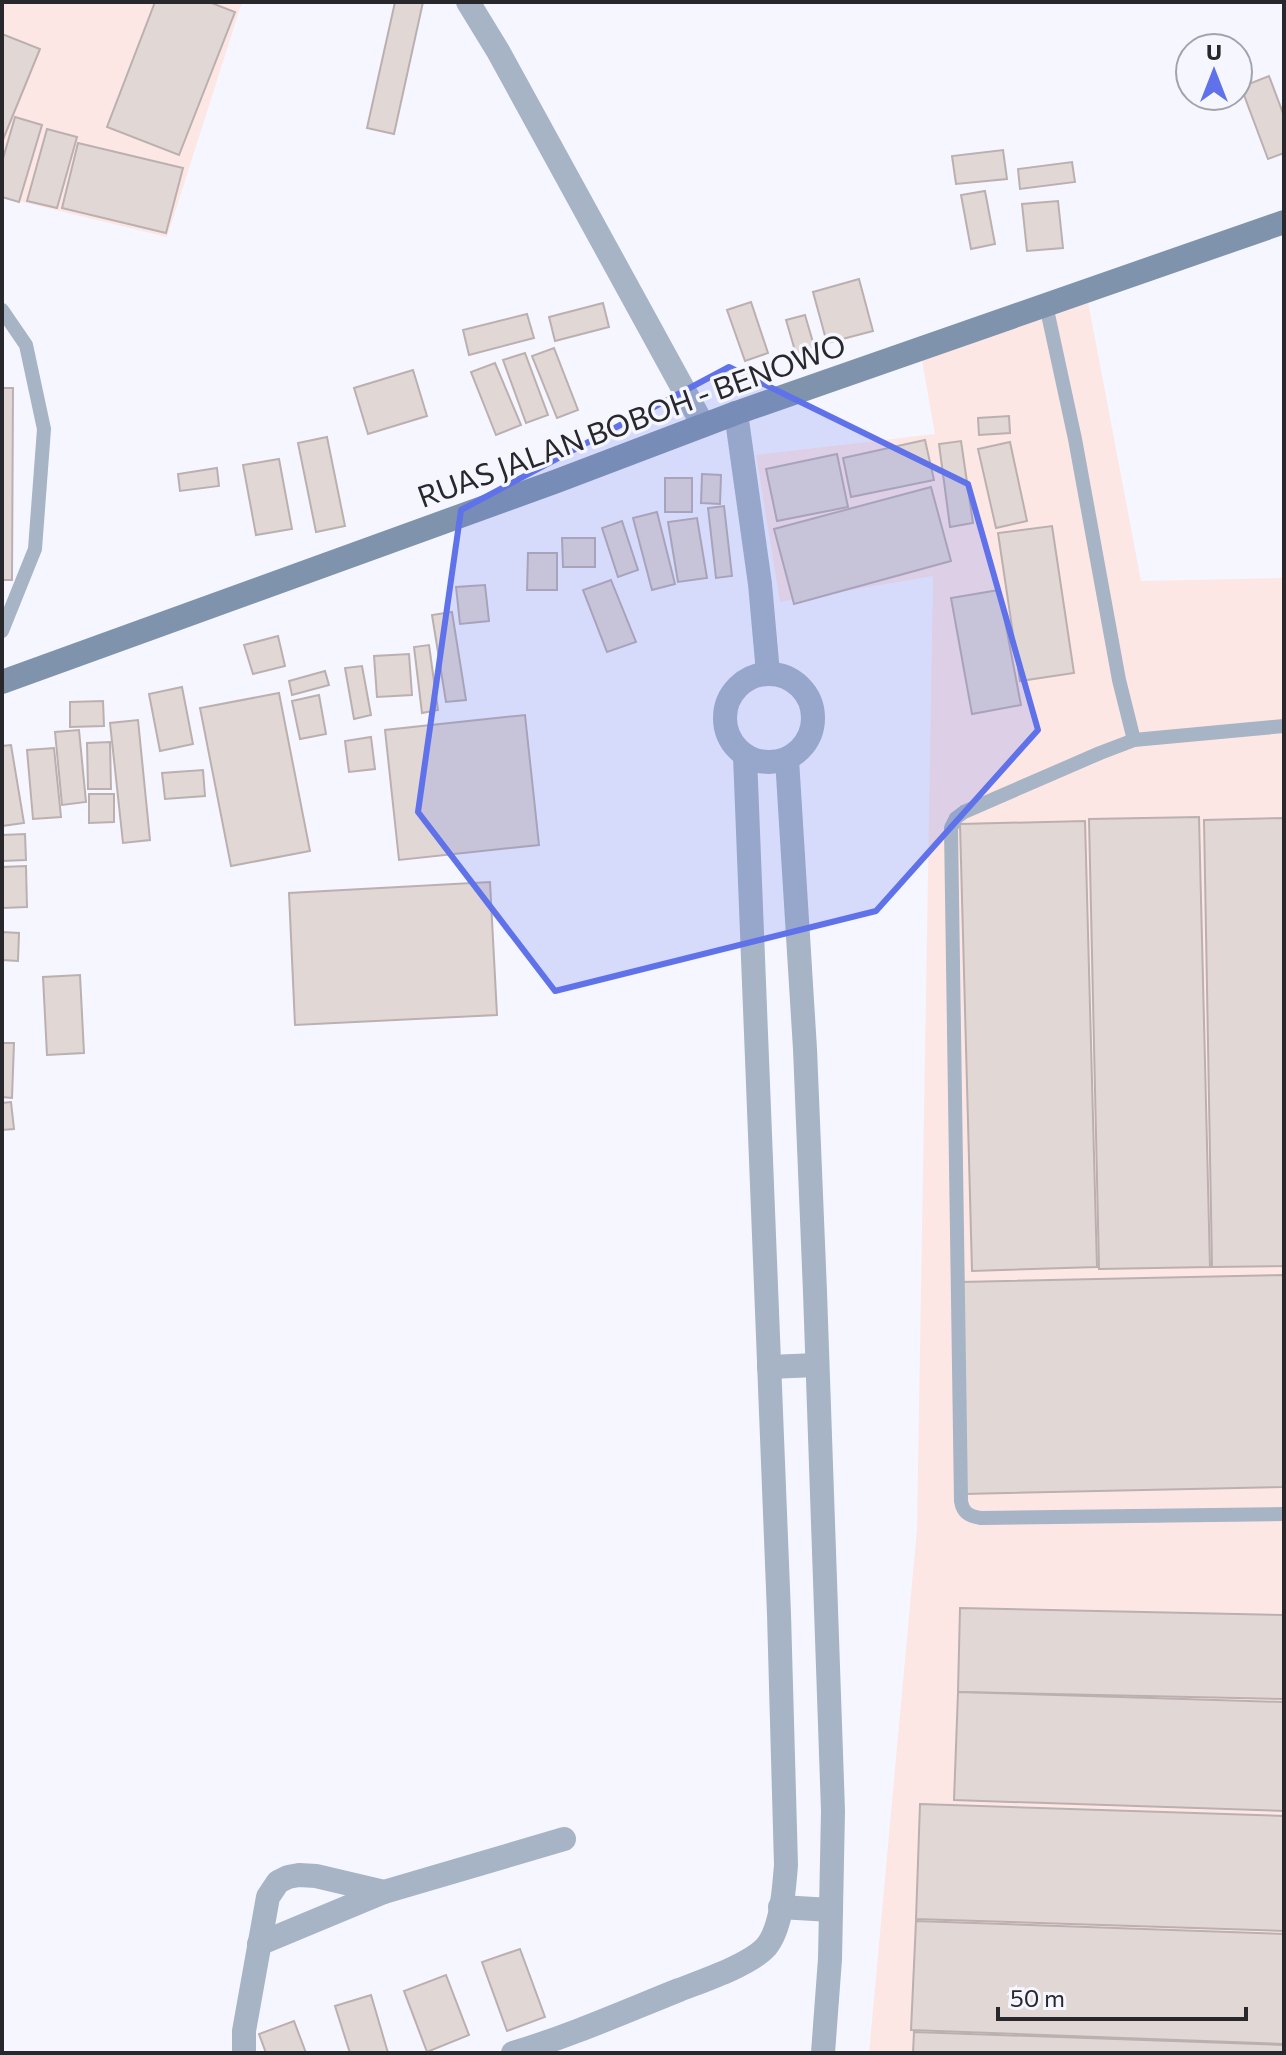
<svg xmlns="http://www.w3.org/2000/svg" width="1286" height="2055" font-family="Commissioner,sans-serif">
<style>
.industrial{fill:#fde7e5}
.building{fill:#e1d7d5;stroke:#bbb0af;stroke-width:2}
.lines{fill:none;stroke-linecap:round;stroke-linejoin:round}
.lane{stroke:#a6b4c5;stroke-width:14}
.street{stroke:#a6b4c5;stroke-width:24}
.secondary{stroke:#7f93ac;stroke-width:24}
.marked{fill:#5f72e9;fill-opacity:0.2;stroke:#5f72e9;stroke-width:6;stroke-linejoin:round}
.labels{text-anchor:middle;dominant-baseline:central;stroke-width:7;stroke-linejoin:round;paint-order:stroke}
.street-label{font-size:30px;fill:#28282c;stroke:#f5f6ff}
</style>
<rect width="100%" height="100%" fill="#f5f6ff"/>
<g class="industrial">
<polygon points="2,2 242,2 167,237 2,197"/>
<polygon points="1086,291 1141,581 1284,578 1284,2053 869,2053 917,1529 933,576 780,602 756,455 935,434 920,349"/>
</g>
<g class="building">
<polygon points="155,2 209,2 235,12 179,155 107,127"/>
<polygon points="395,2 423,2 394,134 367,128"/>
<polygon points="2,34 40,49 2,142"/>
<polygon points="1269,76 1284,116 1284,153 1268,159 1241,87"/>
<polygon points="15,117 42,125 19,202 2,197 2,162"/>
<polygon points="47,129 77,137 57,208 27,201"/>
<polygon points="78,143 183,168 166,233 62,208"/>
<polygon points="1003,150 1007,179 956,184 952,156"/>
<polygon points="1072,162 1075,182 1020,189 1018,169"/>
<polygon points="985,191 995,244 971,249 961,195"/>
<polygon points="1058,201 1063,248 1027,251 1022,204"/>
<polygon points="859,279 873,331 827,343 813,292"/>
<polygon points="751,302 768,353 745,361 727,310"/>
<polygon points="603,303 609,327 555,341 549,317"/>
<polygon points="527,314 534,338 469,355 463,330"/>
<polygon points="805,315 815,349 796,354 786,320"/>
<polygon points="554,348 578,410 557,418 532,356"/>
<polygon points="525,353 548,415 526,423 503,360"/>
<polygon points="495,363 521,425 496,435 471,372"/>
<polygon points="413,370 427,416 368,434 354,388"/>
<polygon points="2,388 13,388 12,580 2,580"/>
<polygon points="1009,416 1010,433 979,435 978,418"/>
<polygon points="327,437 345,526 316,532 298,443"/>
<polygon points="925,440 934,480 851,497 843,458"/>
<polygon points="961,441 973,523 950,527 939,444"/>
<polygon points="1010,442 1027,521 996,528 978,449"/>
<polygon points="837,454 848,507 777,521 766,469"/>
<polygon points="279,459 292,529 256,535 243,465"/>
<polygon points="217,468 219,486 180,491 178,474"/>
<polygon points="702,474 721,475 720,504 701,503"/>
<rect x="665" y="478" width="27" height="34"/>
<polygon points="931,487 951,561 794,604 774,529"/>
<polygon points="724,506 732,576 716,578 708,508"/>
<polygon points="657,512 675,584 652,590 633,518"/>
<polygon points="697,518 707,578 678,582 668,522"/>
<polygon points="622,521 638,570 618,577 602,528"/>
<polygon points="1052,526 1074,673 1020,681 998,533"/>
<polygon points="562,538 595,538 595,567 563,567"/>
<polygon points="528,553 557,553 557,590 527,590"/>
<polygon points="611,580 636,642 607,652 583,590"/>
<polygon points="485,585 489,621 460,624 456,587"/>
<polygon points="999,590 1021,705 972,714 951,598"/>
<polygon points="452,612 466,700 446,702 432,615"/>
<polygon points="278,636 285,666 253,674 244,645"/>
<polygon points="429,645 438,710 422,713 414,647"/>
<polygon points="409,654 412,695 377,697 374,656"/>
<polygon points="362,666 371,715 354,719 345,668"/>
<polygon points="325,671 329,685 292,695 289,681"/>
<polygon points="182,687 193,744 160,751 149,694"/>
<polygon points="279,693 310,851 231,866 200,708"/>
<polygon points="319,695 326,734 300,739 292,701"/>
<polygon points="103,701 104,726 70,727 70,702"/>
<polygon points="525,715 539,845 399,860 385,730"/>
<polygon points="138,720 150,840 123,843 110,723"/>
<polygon points="79,730 86,802 62,805 55,732"/>
<polygon points="371,737 375,769 349,772 345,741"/>
<polygon points="110,742 111,789 88,789 87,743"/>
<polygon points="11,745 24,823 2,826 2,746"/>
<polygon points="54,748 61,817 33,819 27,750"/>
<polygon points="203,770 205,796 165,799 162,773"/>
<polygon points="89,794 114,794 114,822 89,823"/>
<polygon points="1199,817 1210,1267 1099,1269 1089,819"/>
<polygon points="1284,818 1284,1266 1212,1267 1204,820"/>
<polygon points="1085,821 1097,1267 972,1271 960,824"/>
<polygon points="25,834 26,860 2,861 2,835"/>
<polygon points="26,866 27,907 2,908 2,867"/>
<polygon points="490,882 497,1015 295,1025 289,893"/>
<polygon points="2,932 19,933 18,961 2,960"/>
<polygon points="80,975 84,1053 47,1055 43,977"/>
<polygon points="2,1043 14,1043 12,1098 2,1097"/>
<polygon points="11,1102 14,1129 2,1130 2,1103"/>
<polygon points="1284,1275 1284,1487 964,1494 960,1282"/>
<polygon points="960,1608 1284,1615 1284,1699 958,1692"/>
<polygon points="958,1692 1284,1702 1284,1811 954,1800"/>
<polygon points="920,1804 1284,1816 1284,1931 916,1919"/>
<polygon points="916,1921 1284,1934 1284,2044 911,2030"/>
<polygon points="520,1949 545,2017 507,2031 482,1962"/>
<polygon points="446,1975 469,2035 427,2052 404,1991"/>
<polygon points="371,1995 388,2053 350,2053 335,2006"/>
<polygon points="294,2021 306,2053 266,2053 259,2034"/>
<polygon points="914,2032 1284,2045 1284,2053 913,2053"/>
</g>
<g class="lines">
<g class="lane">
<polyline points="1046,305 1075,439 1119,680 1134,740"/>
<polyline points="2,310 26,345 44,429 35,549 2,631"/>
<path d="M1284 726 1134 740 1100 753 964 812 956 818 951 828 961 1501C963 1513 969 1516 981 1518L1284 1514"/>
</g>
<g class="street">
<polyline points="468,2 498,51 703,425"/>
<polyline points="736,413 760,584 768,673"/>
<circle cx="769" cy="718" r="44"/>
<polyline points="787,759 805,1049 815,1292 833,1811 830,1959 823,2053"/>
<polyline points="769,1367 817,1365"/>
<polyline points="780,1907 831,1910"/>
<polyline points="259,1944 384,1892"/>
<polyline points="244,2053 244,2031 268,1897 278,1882 288,1877 299,1875 316,1876 384,1892 564,1839"/>
<path d="M513 2053C570 2036 624 2012 679 1990 702 1981 750 1965 766 1947 782 1928 784 1888 786 1865L779 1614 745 756"/>
</g>
<polyline class="secondary" points="2,682 557,481 736,413 1284,222"/>
</g>
<path class="marked" d="M729 367 968 484 1038 730 876 911 555 991 418 812 461 510Z"/>
<g class="labels">
<g class="street-label">
<text transform="translate(631 419) rotate(-20)">RUAS JALAN BOBOH - BENOWO</text>
</g>
</g>
<rect width="1286" height="2055" fill="none" stroke="#28282c" stroke-width="8"/>
<g transform="translate(1214 72)"><circle r="38" fill="#f5f6ff" stroke="#a3a4ab" stroke-width="2"/>
<path d="M0-6L14 30L0 20L-14 30Z" fill="#5f72e9"/>
<text y="-12" font-size="22" font-weight="bold" text-anchor="middle" fill="#28282c">U</text>
</g>
<path d="M998 2007v12h248v-12" fill="none" stroke="#28282c" stroke-width="4"/>
<text x="1010" y="2007" font-size="24" fill="#28282c" stroke="#f5f6ff" stroke-width="6" paint-order="stroke">50 m</text>
</svg>
